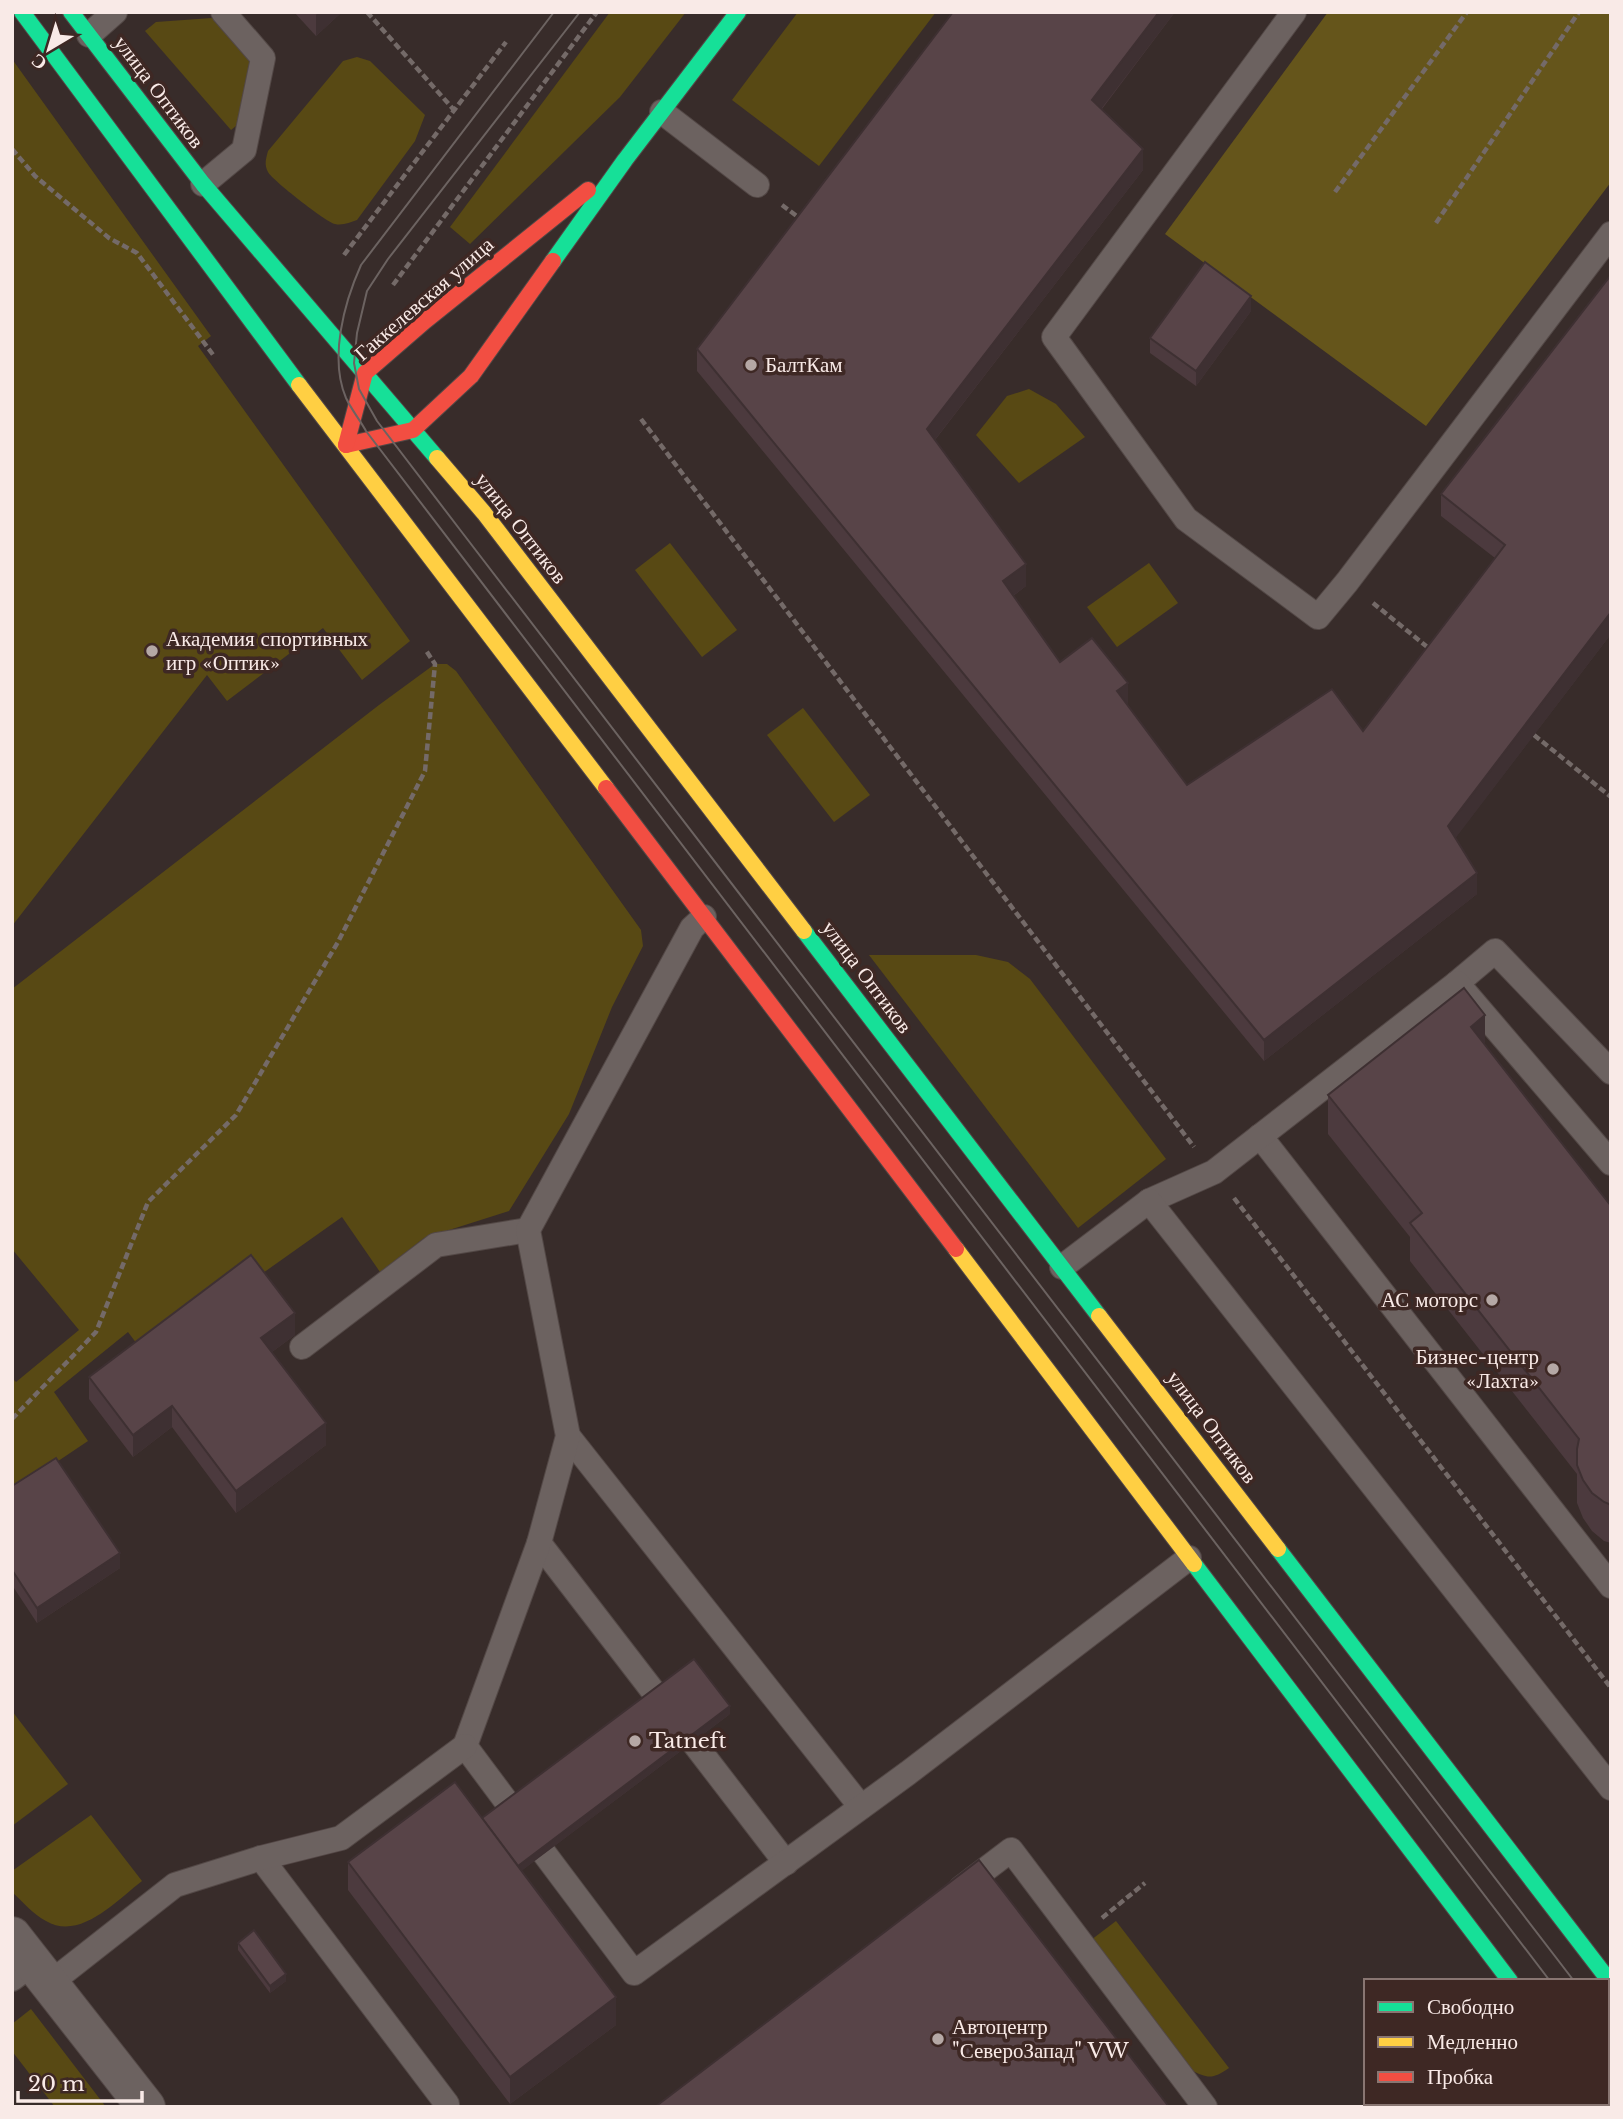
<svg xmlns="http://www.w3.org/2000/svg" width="1623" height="2119" font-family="'Libre Baskerville',serif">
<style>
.green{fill:#584914}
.forest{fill:#65551b}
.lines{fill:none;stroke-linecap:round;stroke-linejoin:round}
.lane-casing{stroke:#534846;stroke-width:26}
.street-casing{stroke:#534846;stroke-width:40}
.fast-casing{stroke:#534846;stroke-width:18}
.slow-casing{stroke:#534846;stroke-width:18}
.jam-casing{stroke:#534846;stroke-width:18}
.path{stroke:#746a68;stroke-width:4.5;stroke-dasharray:7 3.5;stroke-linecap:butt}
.lane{stroke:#6c6260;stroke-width:24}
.street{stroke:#6c6260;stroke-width:38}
.fast{stroke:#16e098;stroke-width:16}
.slow{stroke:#ffcf43;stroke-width:16}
.jam{stroke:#f24e42;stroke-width:16}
.tram{stroke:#6c6361;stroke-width:2}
.wall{fill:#4c3a3e}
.shaded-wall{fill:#3e3032}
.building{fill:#584448;stroke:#3e3032;stroke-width:2}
.poi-dot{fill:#b5a8a5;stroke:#3e2824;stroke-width:2.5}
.labels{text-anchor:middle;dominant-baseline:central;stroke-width:7;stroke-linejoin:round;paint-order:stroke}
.street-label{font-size:21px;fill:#f9eae7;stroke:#3e2824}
.poi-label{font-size:21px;fill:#f9eae7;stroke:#3e2824;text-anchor:start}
</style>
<rect width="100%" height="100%" fill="#382c2a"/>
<g class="green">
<polygon points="610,12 686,12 620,97 470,244 450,227"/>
<polygon points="798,12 936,12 819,166 732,100"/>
<polygon points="212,18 250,60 242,121 231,130 145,31 156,22"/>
<path d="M357 57 370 61 425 115 415 141 357 220C350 222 343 226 335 224 326 222 272 180 268 172 264 164 266 159 268 151L343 61Z"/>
<polygon points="12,59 211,336 198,346 410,641 362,680 323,628 227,701 207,675 12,926"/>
<polygon points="1029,389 1056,404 1085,437 1019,483 976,435 1007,396"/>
<polygon points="670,543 737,630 702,657 635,570"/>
<polygon points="1149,563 1178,603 1117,647 1087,607"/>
<polygon points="435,664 447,664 456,671 641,930 643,946 612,1007 569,1114 509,1211 424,1238 380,1272 342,1217 263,1273 140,1348 128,1332 54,1392 88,1441 12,1492 12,1378 16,1382 79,1330 12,1249 12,989 379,705"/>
<polygon points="803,708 870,795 834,822 767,735"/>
<polygon points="869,955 976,955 1008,962 1030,979 1166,1159 1078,1228"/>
<polygon points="12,1711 68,1784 12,1826"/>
<path d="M91 1815 142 1881C116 1901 80 1941 46 1921 33 1914 23 1902 12 1892V1871Z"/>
<path d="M1116 1921 1229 2068C1213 2079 1208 2079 1191 2070L1091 1940Z"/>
<polygon points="31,2009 106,2107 55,2107 12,2051 12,2024"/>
</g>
<polygon class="forest" points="1328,12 1611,12 1611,182 1426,426 1165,234"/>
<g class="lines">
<defs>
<g id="lane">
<polyline points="1294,12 1054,337 1186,519 1318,617 1347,582 1611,234"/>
<polyline points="89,35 115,12"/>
<polyline points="662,112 757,185"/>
<polyline points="203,184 244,150 263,58 223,12"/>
<polyline points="1457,983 1495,951 1611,1072"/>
<polyline points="1260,1136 1611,1586"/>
<polyline points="1149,1201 1214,1172 1457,983 1611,1163"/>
<polyline points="1062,1267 1149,1201 1611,1788"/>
<polyline points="302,1347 436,1245 528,1230"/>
<polyline points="568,1436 861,1807"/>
<polyline points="539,1543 656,1695"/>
<polyline points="693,1742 786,1863"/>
<polyline points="509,1805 465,1746 539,1543 568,1436 528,1230 692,928 704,917"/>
<polyline points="544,1853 634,1973 908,1773 1189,1558"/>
<polyline points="261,1858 447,2104"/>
<polyline points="961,1888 1011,1850 1205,2107"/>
<polyline points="12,1979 32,1964"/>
<polyline points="49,1984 175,1885 261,1858 341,1838 465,1746"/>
</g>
<polyline id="street" points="12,1936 146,2107"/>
<g id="fast">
<polyline points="22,12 299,385"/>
<polyline points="71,12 203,184 437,458"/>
<polyline points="553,261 625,160 738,12"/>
<polyline points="804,931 1099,1316"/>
<polyline points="1278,1549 1611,1983"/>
<polyline points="1194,1564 1510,1981"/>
<polyline points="1604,2103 1607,2107"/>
</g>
<g id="slow">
<polyline points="299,385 606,788"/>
<polyline points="437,458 484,513 804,931"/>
<polyline points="956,1249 1194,1564"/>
<polyline points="1099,1316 1278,1549"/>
</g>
<g id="jam">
<polyline points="346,445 413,430 471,376 553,261"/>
<polyline points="346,445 365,373 425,321 588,190"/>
<polyline points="606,788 956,1249"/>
</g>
</defs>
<use href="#lane" class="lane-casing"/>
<use href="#street" class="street-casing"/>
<use href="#fast" class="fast-casing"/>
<use href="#slow" class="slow-casing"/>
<use href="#jam" class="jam-casing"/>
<g class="path">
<polyline points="367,12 454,110"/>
<polyline points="12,149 35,176 109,238 137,253 214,356"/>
<polyline points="1335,192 1467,12"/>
<polyline points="782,205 798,217"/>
<polyline points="1436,223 1579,12"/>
<polyline points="344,255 506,42"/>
<polyline points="393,285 597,12"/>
<polyline points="641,419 1194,1147"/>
<polyline points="1373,603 1431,650"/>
<polyline points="1534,735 1611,797"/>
<polyline points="1234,1198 1611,1688"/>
<polyline points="12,1419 96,1332 148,1202 236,1115 338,942 425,771 435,664 425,649"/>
<polyline points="1102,1918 1145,1883"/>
</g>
<use href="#lane" class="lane"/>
<use href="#street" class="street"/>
<use href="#fast" class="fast"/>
<use href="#slow" class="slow"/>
<use href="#jam" class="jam"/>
<g class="tram">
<path d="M554 12 361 265C344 303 329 358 346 398 351 409 360 420 366 431L1550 1981"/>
<polyline points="580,12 388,259 367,291 357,333 354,363 359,389 377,421 461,531 1574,1981"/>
<polyline points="1607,2023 1611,2028"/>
<polyline points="1607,2056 1611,2060"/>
</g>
</g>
<g class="wall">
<polygon points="294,12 342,12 316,36"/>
<polygon points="953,12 1175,12 1102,109 1143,170 935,440 1026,586 1013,596 1060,662 1127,705 1187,785 1363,731 1495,558 1441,516 1441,494 1611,275 1611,634 1455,838 1477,894 1264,1061 697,371 697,349"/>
<polygon points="1251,311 1196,386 1150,353 1150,338"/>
<polygon points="1485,1046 1611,1206 1611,1543 1604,1541 1592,1531 1583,1518 1577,1503 1577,1474 1410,1261 1410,1237 1328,1134 1328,1095"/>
<polygon points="295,1335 272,1352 326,1445 236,1513 172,1427 133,1457 89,1399 89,1377"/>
<polygon points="12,1486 120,1568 37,1623 12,1585"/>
<polygon points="730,1714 521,1871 616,2025 510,2104 348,1890 348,1862 482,1818"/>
<polygon points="238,1943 286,1981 270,1993 238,1950"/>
</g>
<g class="shaded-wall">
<polygon points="318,12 342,12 316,36 316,15"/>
<polygon points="1159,12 1175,12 1092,121 1092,100"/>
<polygon points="1143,149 1143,170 927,450 927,429"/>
<polygon points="1251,296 1251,311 1196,386 1196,371"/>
<polygon points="1026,564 1026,586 1003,603 1003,581"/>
<polygon points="1611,612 1611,634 1448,848 1448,826"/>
<polygon points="1128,683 1128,705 1117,691"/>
<polygon points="1477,873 1477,894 1264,1061 1264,1040"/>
<polygon points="1485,1015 1485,1054 1471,1027"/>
<polygon points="295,1313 295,1335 261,1360 261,1338"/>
<polygon points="172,1406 172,1427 133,1457 133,1435"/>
<polygon points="326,1423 326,1445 236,1513 236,1491"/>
<polygon points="120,1553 120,1568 37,1623 37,1608"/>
<polygon points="730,1706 730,1714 508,1881 508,1874"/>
<polygon points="286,1974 286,1981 270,1993 270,1986"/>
<polygon points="616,1997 616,2025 510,2104 510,2077"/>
</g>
<g class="building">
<polygon points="953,12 1159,12 1092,100 1143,149 927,429 1026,564 1003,581 1060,662 1092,638 1128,683 1117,691 1187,785 1332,689 1363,731 1505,545 1441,494 1611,275 1611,612 1448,826 1477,873 1264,1040 697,349"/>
<polygon points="1205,262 1251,296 1196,371 1150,338"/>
<polygon points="1464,988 1485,1015 1471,1027 1611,1206 1611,1505 1604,1502 1592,1493 1583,1480 1577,1465 1577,1449 1579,1439 1410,1223 1422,1213 1328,1095"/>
<polygon points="251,1255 295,1313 261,1338 326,1423 236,1491 172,1406 133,1435 89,1377"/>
<polygon points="56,1458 120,1553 37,1608 12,1570 12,1486"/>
<polygon points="694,1659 730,1706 518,1866 482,1818"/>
<polygon points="455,1782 616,1997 510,2077 348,1862"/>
<polygon points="979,1860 1169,2107 655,2107"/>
<polygon points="254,1930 286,1974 270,1986 238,1943"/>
</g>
<g class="poi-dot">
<circle cx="751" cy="365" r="7"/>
<circle cx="152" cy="651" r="7"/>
<circle cx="1492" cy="1300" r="7"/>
<circle cx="1553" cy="1369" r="7"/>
<circle cx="635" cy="1741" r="7"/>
<circle cx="938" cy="2039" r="7"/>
</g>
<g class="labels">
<g class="street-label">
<text transform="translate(159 92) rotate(53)">улица Оптиков</text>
<text transform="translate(424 299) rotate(-41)">Гаккелевская улица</text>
<text transform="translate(521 528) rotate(52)">улица Оптиков</text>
<text transform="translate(867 977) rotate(53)">улица Оптиков</text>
<text transform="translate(1212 1427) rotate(53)">улица Оптиков</text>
</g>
<g class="poi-label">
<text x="765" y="365">БалтКам</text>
<text x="166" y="639">Академия спортивных<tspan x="166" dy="24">игр «Оптик»</tspan></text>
<text x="1478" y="1300" text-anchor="end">АС моторс</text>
<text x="1539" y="1357" text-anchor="end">Бизнес-центр<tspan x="1539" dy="24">«Лахта»</tspan></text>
<text x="649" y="1741">Tatneft</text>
<text x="952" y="2027">Автоцентр<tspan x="952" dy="24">"СевероЗапад" VW</tspan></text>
</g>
</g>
<rect width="1623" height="2119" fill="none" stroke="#f9eae7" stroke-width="28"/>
<rect x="1364" y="1979" width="245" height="126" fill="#3e2824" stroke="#897672" stroke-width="2"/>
<rect x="1378" y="2002" width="35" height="10" fill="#16e098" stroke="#897672" stroke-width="2"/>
<text x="1427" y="2014" font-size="21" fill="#f9eae7">Свободно</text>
<rect x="1378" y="2037" width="35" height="10" fill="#ffcf43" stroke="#897672" stroke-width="2"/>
<text x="1427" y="2049" font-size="21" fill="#f9eae7">Медленно</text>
<rect x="1378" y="2072" width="35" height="10" fill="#f24e42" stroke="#897672" stroke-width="2"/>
<text x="1427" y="2084" font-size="21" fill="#f9eae7">Пробка</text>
<g transform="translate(49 49) rotate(218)" stroke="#3e2824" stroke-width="5" paint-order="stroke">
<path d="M0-5L12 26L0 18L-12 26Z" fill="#f9eae7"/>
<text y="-10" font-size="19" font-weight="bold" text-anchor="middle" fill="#f9eae7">С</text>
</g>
<path d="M18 2091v10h124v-10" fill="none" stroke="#f9eae7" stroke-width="3.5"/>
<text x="28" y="2091" font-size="21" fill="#f9eae7" stroke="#3e2824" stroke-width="5" paint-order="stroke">20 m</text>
</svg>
